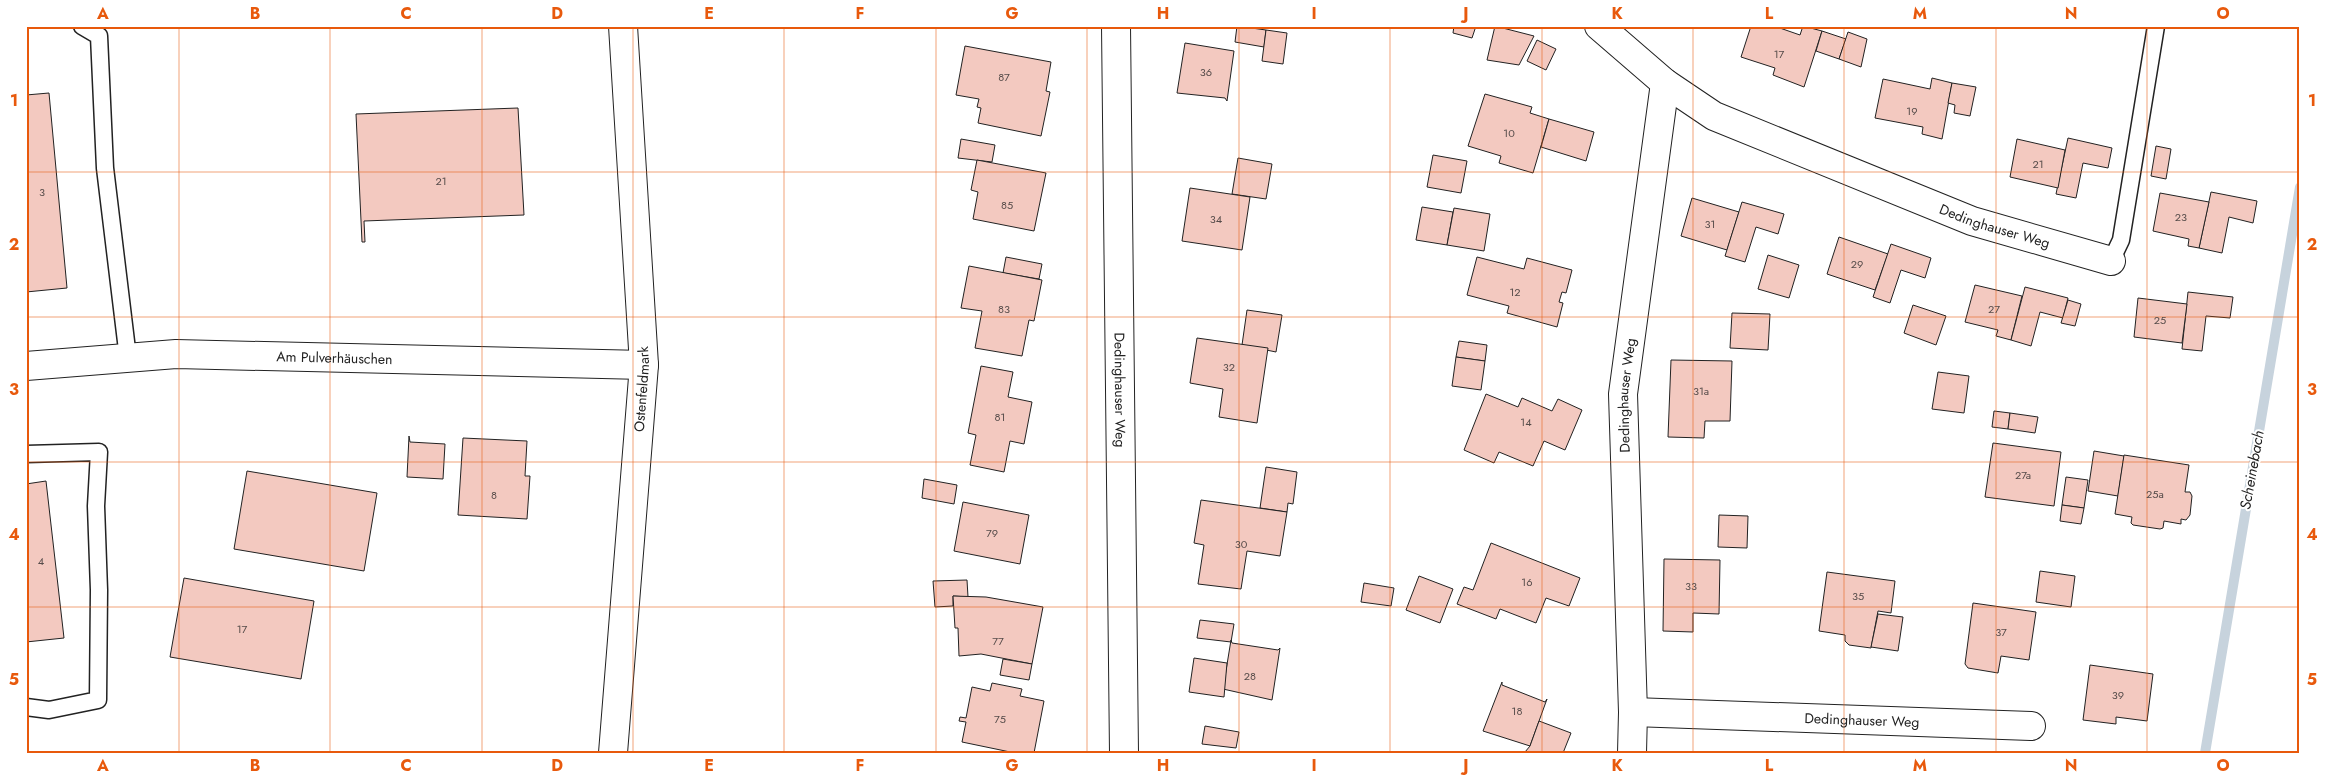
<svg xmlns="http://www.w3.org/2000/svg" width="2326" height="779" font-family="Jost,sans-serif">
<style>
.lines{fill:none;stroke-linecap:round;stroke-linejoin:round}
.stream{stroke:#c7d3dd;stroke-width:10}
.building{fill:#f3c9c0;stroke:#222}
.lane-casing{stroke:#222;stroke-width:19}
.street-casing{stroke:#222;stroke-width:30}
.lane{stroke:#fff;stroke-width:16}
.street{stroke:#fff;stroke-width:28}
.grid{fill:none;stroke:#e8590c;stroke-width:1;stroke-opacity:0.55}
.labels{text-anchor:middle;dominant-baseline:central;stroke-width:4;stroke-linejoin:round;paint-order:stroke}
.number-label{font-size:11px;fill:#564c4a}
.street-label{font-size:14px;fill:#222;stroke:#fff}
.water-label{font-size:15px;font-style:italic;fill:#222;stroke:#fff}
.neatline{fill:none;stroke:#e8590c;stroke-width:2}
.grid-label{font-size:16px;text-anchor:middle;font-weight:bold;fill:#e8590c}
</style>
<rect width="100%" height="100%" fill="#fff"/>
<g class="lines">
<polyline class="stream" points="2205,753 2300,187"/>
</g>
<g class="building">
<polygon points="1237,26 1266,30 1264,47 1235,42"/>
<polygon points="1476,26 1472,38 1453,33 1454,26"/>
<polygon points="1495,26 1534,36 1519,65 1487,60"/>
<polygon points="1751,26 1774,26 1800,35 1803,26 1822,31 1804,87 1773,75 1775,68 1741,57"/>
<polygon points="1266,30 1287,33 1283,64 1262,61"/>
<polygon points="1822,31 1846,39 1839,59 1816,51"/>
<polygon points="1848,32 1867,39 1861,67 1839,59"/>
<polygon points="1537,40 1556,49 1546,70 1527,61"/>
<polygon points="1185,43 1234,51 1227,101 1225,98 1177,93"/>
<polygon points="965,46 1051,62 1046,91 1050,92 1041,136 978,123 981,108 977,107 979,99 956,95"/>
<polygon points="1932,78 1952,83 1942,139 1922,134 1923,127 1875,118 1883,79 1930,89"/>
<polygon points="1952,83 1976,87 1970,116 1954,113 1955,105 1948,103"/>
<polygon points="49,93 67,288 26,292 26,95"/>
<polygon points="1485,94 1532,107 1530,113 1549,119 1533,173 1499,163 1501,156 1468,146"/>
<polygon points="518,108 524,215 364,221 365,242 362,242 356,114"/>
<polygon points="1549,119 1594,132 1586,161 1541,147"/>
<polygon points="2068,138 2112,148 2108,168 2083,163 2076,198 2056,194"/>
<polygon points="961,139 995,145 992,162 958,158"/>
<polygon points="2017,139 2065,150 2058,188 2010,177"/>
<polygon points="2156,146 2171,149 2166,179 2151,176"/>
<polygon points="1433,155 1467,161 1461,193 1427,187"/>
<polygon points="1238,158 1272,164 1266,199 1232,194"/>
<polygon points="977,160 1046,173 1034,231 973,219 978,192 971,190"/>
<polygon points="1190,188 1250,197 1242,250 1182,241"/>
<polygon points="2211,192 2257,201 2253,223 2229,217 2222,253 2199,248"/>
<polygon points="2160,193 2209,202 2199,248 2188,246 2189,239 2153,231"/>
<polygon points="1692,198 1739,212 1727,250 1681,236"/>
<polygon points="1742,202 1784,214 1778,234 1756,227 1745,262 1725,256"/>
<polygon points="1422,207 1453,212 1447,245 1416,240"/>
<polygon points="1454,208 1490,214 1484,251 1447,245"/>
<polygon points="1839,237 1888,254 1875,290 1827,274"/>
<polygon points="1891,244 1931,258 1925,278 1901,270 1890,303 1873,297"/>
<polygon points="1768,255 1799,265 1789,298 1758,289"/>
<polygon points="1006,257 1042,264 1039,279 1003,273"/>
<polygon points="1477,257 1524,269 1527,258 1572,270 1566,293 1562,292 1559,302 1563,303 1557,327 1507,313 1509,306 1467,295"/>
<polygon points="969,266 1042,280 1034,321 1029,320 1022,356 975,348 982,311 961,308"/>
<polygon points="1975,285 2022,296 2011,340 1996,336 1998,330 1965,322"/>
<polygon points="2025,287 2068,298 2063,318 2040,312 2031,346 2011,340"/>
<polygon points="2188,292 2233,297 2230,318 2206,316 2202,351 2182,349"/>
<polygon points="2138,298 2187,304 2182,343 2134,337"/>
<polygon points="2068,300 2081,304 2075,326 2061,323"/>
<polygon points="1913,305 1946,316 1936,345 1904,333"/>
<polygon points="1247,310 1282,315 1276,352 1242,345"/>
<polygon points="1732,313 1770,314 1768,350 1730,348"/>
<polygon points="1197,338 1268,348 1257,423 1219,417 1223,389 1190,383"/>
<polygon points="1459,341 1487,345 1485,361 1456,357"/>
<polygon points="1456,357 1485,361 1481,390 1452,386"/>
<polygon points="1671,360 1732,361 1730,421 1705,421 1704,438 1668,437"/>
<polygon points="981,366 1013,372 1008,397 1032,402 1024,444 1010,441 1004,472 970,465 976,435 968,433"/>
<polygon points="1938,372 1969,376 1964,413 1932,409"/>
<polygon points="1486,394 1518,407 1522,398 1552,411 1558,399 1582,410 1565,450 1544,441 1533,466 1499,452 1494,463 1464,450"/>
<polygon points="1994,411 2010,413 2008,429 1992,427"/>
<polygon points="2010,413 2038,417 2035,433 2008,429"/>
<polygon points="409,436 410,442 445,444 443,479 407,477"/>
<polygon points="463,438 527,441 525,476 530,476 527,519 458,515"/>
<polygon points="1993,443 2061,452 2054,506 1985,497"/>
<polygon points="2094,451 2124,456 2118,496 2088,491"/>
<polygon points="2124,455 2189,465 2185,492 2190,492 2192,496 2190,515 2186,520 2181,519 2181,524 2164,521 2163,528 2160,529 2133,525 2131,523 2132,517 2115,514"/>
<polygon points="1266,467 1297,472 1293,504 1288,503 1287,512 1260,508"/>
<polygon points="247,471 377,493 364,571 234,549"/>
<polygon points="2066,477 2088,480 2084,508 2062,505"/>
<polygon points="924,479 957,485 954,504 922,498"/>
<polygon points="46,481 64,638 26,642 26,484"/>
<polygon points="1201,500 1287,512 1280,556 1247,551 1241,589 1198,584 1204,545 1194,543"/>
<polygon points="963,502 1029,515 1020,564 954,551"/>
<polygon points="2062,505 2084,508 2081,524 2060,521"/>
<polygon points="1719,515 1748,516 1747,548 1718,547"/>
<polygon points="1491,543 1580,578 1569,606 1546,598 1536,623 1500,609 1496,619 1457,604 1464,587 1473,590"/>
<polygon points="1664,559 1720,560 1719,614 1693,613 1693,632 1663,631"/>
<polygon points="2040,571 2075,576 2071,607 2036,602"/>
<polygon points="1827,572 1895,581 1891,613 1878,611 1871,648 1849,645 1845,641 1845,635 1819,631"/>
<polygon points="1419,576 1453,589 1440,623 1406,610"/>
<polygon points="184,578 314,601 301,679 170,657"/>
<polygon points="967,580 968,597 953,596 953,606 935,607 933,581"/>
<polygon points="1364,583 1394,588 1391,606 1361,602"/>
<polygon points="953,596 986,597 1043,607 1032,664 981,654 959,656 958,628 955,628"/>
<polygon points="1973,603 2036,612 2029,660 2001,656 1998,673 1968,668 1965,664"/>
<polygon points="1878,614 1903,617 1898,651 1871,647"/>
<polygon points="1200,620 1234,624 1231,642 1197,638"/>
<polygon points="1231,640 1232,643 1278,650 1280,648 1272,700 1223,689"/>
<polygon points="1194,658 1227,663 1224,697 1189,692"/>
<polygon points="1003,659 1032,664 1029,680 1000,675"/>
<polygon points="2090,665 2153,674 2147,721 2116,717 2116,724 2083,720"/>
<polygon points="1502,682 1502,685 1545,702 1547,699 1530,746 1483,731"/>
<polygon points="992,683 1022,689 1020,696 1044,701 1034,753 1015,753 962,742 966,722 959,721 960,717 966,718 972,687 990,691"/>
<polygon points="1539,721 1571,733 1563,753 1525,752 1530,746"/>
<polygon points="1205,726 1239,732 1236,748 1202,744"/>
</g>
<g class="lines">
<defs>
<g id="lane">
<polyline points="82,26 99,36 105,168 128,358"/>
<polyline points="2111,261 2121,240 2156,26"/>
<polyline points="26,454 99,452 96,506 99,590 98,700 49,710 26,707"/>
</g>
<g id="street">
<path id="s1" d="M1116 26 1124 753"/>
<path id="s2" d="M1599 26 1665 83 1714 116 1972 221 2111 261"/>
<path id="s3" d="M26 366 176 354 644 365"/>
<path id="s4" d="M1633 712 2031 726"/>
<path id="s5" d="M613 753 644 365 623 26"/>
<path id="s6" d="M1632 753 1633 712 1623 394 1665 83"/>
</g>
</defs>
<use href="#lane" class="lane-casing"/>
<use href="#street" class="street-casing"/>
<use href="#lane" class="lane"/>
<use href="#street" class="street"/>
</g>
<path class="grid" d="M179 26V753M330 26V753M482 26V753M633 26V753M784 26V753M936 26V753M1087 26V753M1239 26V753M1390 26V753M1542 26V753M1693 26V753M1844 26V753M1996 26V753M2147 26V753M26 172H2300M26 317H2300M26 462H2300M26 607H2300"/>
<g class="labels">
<g class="number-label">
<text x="1779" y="54">17</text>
<text x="1206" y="72">36</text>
<text x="1004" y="77">87</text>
<text x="1912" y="111">19</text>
<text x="1509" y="133">10</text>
<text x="2038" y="164">21</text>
<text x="441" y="181">21</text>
<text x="42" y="192">3</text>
<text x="1007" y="205">85</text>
<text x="2181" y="217">23</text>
<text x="1216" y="219">34</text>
<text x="1710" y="224">31</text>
<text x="1857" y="264">29</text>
<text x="1515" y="292">12</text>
<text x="1004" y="309">83</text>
<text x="1994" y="309">27</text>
<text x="2160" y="320">25</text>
<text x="1229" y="367">32</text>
<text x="1701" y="391">31a</text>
<text x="1000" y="417">81</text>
<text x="1526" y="422">14</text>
<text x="2023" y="475">27a</text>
<text x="2155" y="494">25a</text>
<text x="494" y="495">8</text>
<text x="992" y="533">79</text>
<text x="1241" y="544">30</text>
<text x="41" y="561">4</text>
<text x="1527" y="582">16</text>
<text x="1691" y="586">33</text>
<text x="1858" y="596">35</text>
<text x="242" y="629">17</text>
<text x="2001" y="632">37</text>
<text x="998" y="641">77</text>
<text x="1250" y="676">28</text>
<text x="2118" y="695">39</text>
<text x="1517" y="711">18</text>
<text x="1000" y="719">75</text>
</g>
<g class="street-label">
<text stroke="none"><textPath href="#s2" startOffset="448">Dedinghauser Weg</textPath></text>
<text stroke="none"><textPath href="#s3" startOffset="309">Am Pulverhäuschen</textPath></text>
<text stroke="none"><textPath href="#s5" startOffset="365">Ostenfeldmark</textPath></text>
<text stroke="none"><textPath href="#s1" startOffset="364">Dedinghauser Weg</textPath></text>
<text stroke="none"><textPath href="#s6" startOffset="358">Dedinghauser Weg</textPath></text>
<text stroke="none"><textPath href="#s4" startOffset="229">Dedinghauser Weg</textPath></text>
</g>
<g class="water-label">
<text transform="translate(2252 470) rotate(-80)">Scheinebach</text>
</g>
</g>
<rect width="2326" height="779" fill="none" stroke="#ffffff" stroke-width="55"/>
<rect x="28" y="28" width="2270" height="724" class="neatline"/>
<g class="grid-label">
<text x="103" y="19">A</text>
<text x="255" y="19">B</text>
<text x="406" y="19">C</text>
<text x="557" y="19">D</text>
<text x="709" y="19">E</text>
<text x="860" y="19">F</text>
<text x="1012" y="19">G</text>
<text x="1163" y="19">H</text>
<text x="1314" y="19">I</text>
<text x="1466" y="19">J</text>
<text x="1617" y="19">K</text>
<text x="1769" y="19">L</text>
<text x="1920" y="19">M</text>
<text x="2071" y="19">N</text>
<text x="2223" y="19">O</text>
<text x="14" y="106">1</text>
<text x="2312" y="106">1</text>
<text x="14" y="250">2</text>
<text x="2312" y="250">2</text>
<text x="14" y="395">3</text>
<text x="2312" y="395">3</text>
<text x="14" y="540">4</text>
<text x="2312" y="540">4</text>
<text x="14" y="685">5</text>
<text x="2312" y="685">5</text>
<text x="103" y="771">A</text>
<text x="255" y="771">B</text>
<text x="406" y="771">C</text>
<text x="557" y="771">D</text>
<text x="709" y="771">E</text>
<text x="860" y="771">F</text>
<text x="1012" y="771">G</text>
<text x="1163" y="771">H</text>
<text x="1314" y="771">I</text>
<text x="1466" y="771">J</text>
<text x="1617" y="771">K</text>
<text x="1769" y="771">L</text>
<text x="1920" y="771">M</text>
<text x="2071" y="771">N</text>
<text x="2223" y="771">O</text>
</g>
</svg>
